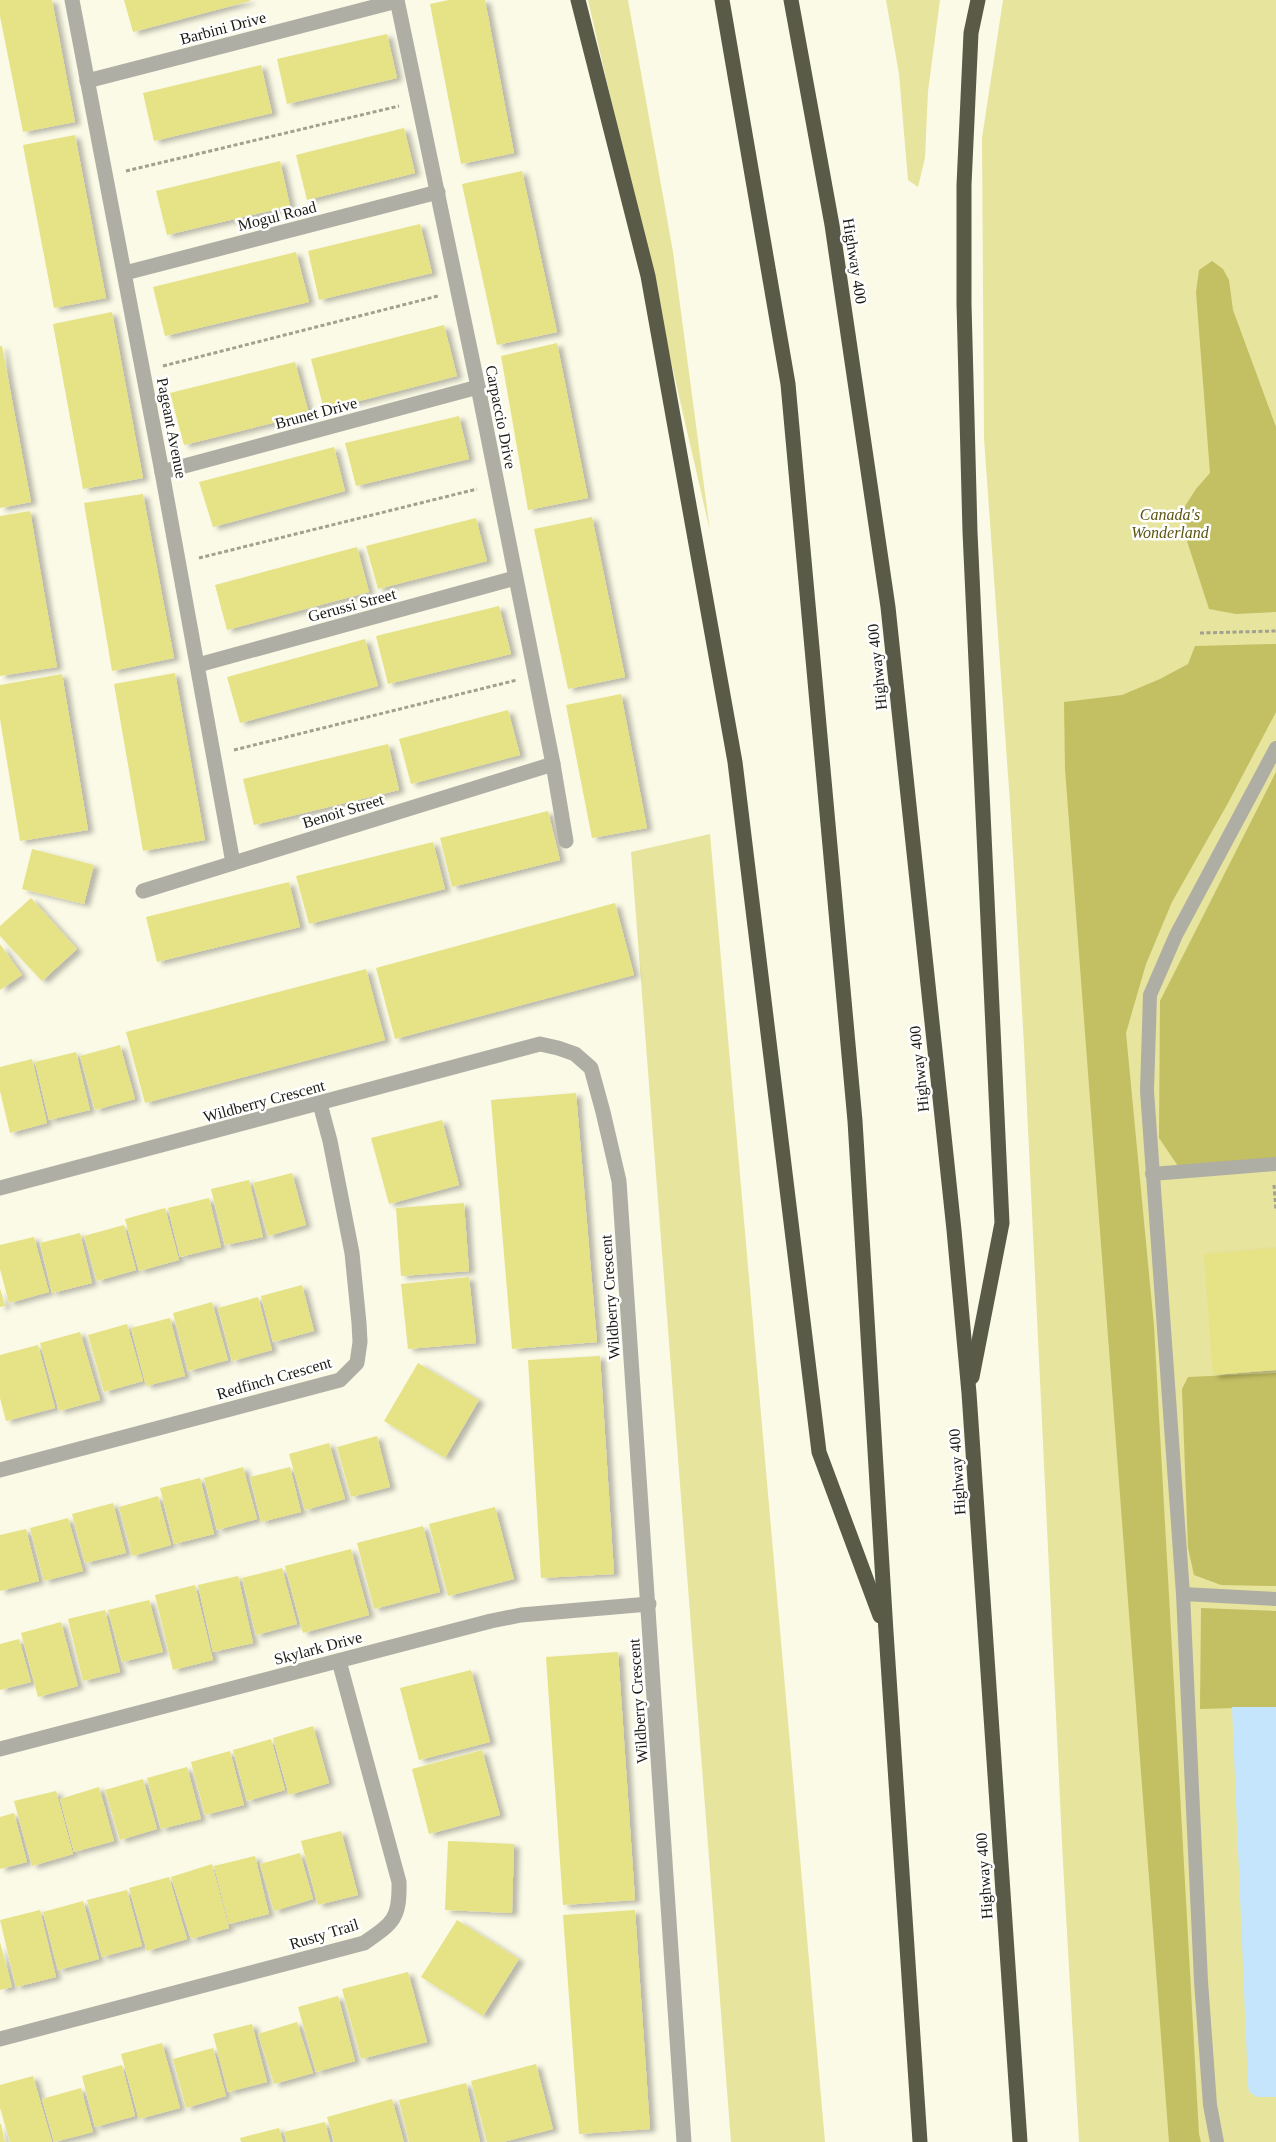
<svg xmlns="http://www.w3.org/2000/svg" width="1276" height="2142" font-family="'Times New Roman',serif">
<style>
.green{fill:#e7e49d}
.forest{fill:#c3bf63}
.water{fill:#c4e5fb}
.building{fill:#e6e286;filter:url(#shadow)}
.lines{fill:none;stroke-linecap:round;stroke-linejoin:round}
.path{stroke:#a1a091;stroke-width:3;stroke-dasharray:4 2.5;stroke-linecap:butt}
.service{stroke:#aeaea5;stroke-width:14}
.minor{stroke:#aeaea5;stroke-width:15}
.motorway{stroke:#5a5a49;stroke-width:15}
.labels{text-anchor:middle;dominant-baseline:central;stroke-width:5;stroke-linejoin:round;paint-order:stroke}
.street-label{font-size:16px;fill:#1c1c15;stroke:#fff}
.park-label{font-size:16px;font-style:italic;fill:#5a5611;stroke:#fff}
</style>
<defs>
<filter id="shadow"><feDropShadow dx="5.5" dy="3" stdDeviation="2.5" flood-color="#0004"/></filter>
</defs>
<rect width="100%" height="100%" fill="#fbfae6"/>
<g class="green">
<polygon points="588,0 628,0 673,252 710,531"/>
<polygon points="886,0 940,0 928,91 925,158 918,187 908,180 899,74"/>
<polygon points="1003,0 1276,0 1276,2142 1079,2142 1063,1863 1024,1045 1010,803 984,438 982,138"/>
<polygon points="710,834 825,2142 731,2142 631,852"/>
</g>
<g class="forest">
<polygon points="1212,261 1223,269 1229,280 1233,310 1276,427 1276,612 1236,614 1209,609 1186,538 1182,511 1196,489 1210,473 1196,292 1199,270"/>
<polygon points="1276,644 1276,712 1228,803 1172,902 1146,964 1126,1033 1154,1326 1199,2134 1201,2142 1169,2142 1065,769 1064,702 1122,695 1160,679 1188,664 1195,646"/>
<polygon points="1276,772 1276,1158 1178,1166 1159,1138 1160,1001"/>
<polygon points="1276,1373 1276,1586 1221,1585 1194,1575 1188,1548 1182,1389 1188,1377"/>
<polygon points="1201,1608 1276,1611 1276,1707 1200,1709"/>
</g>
<polygon class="water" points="1232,1707 1276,1707 1276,2097 1257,2097 1249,2092 1248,2085"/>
<g class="building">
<polygon points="0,0 52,0 75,122 23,132 0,16"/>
<polygon points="124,0 250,0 250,1 133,32"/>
<polygon points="449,0 485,0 514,153 461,164 430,4"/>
<polygon points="387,34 397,78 287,104 277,59"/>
<polygon points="261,65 272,113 154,141 143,93"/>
<polygon points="404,128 415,173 307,200 296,155"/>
<polygon points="75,135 106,298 54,308 23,145"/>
<polygon points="280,161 290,206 167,235 156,191"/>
<polygon points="522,171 557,332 497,345 462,184"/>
<polygon points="420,224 432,273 319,300 308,251"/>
<polygon points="296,252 309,302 165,336 153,287"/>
<polygon points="112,312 143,478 83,489 53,324"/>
<polygon points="444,325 457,376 324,410 311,359"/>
<polygon points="557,343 588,498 528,510 501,356"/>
<polygon points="0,346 2,346 31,502 0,508"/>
<polygon points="295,362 309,414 184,445 170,393"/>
<polygon points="459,416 469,459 356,486 345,443"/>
<polygon points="334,447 345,491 213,527 199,482"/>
<polygon points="143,494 174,658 112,671 84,503"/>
<polygon points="30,511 57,667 0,676 0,516"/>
<polygon points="592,517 625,677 568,689 534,529"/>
<polygon points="476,518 487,561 378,589 366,546"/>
<polygon points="357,547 369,592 227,630 215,585"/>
<polygon points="499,606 511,654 388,684 376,636"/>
<polygon points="365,639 378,686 240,723 227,677"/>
<polygon points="175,673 205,840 143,851 114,684"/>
<polygon points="62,674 88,830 20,841 0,719 0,685"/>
<polygon points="621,694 647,828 592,838 566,705"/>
<polygon points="508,710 520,755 411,784 399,739"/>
<polygon points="388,744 399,790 254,825 243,779"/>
<polygon points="548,811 560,860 452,887 440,838"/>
<polygon points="433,842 445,889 309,924 296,876"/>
<polygon points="32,849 94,865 84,904 22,889"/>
<polygon points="289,882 300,927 157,962 146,917"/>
<polygon points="31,898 77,949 42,981 0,936 0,926"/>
<polygon points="615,903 634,975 395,1039 376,968"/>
<polygon points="0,944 22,975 0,990"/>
<polygon points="366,969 385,1040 145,1103 126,1032"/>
<polygon points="120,1045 135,1099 95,1110 80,1056"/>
<polygon points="76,1052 90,1110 49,1120 35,1062"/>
<polygon points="32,1059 47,1123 10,1133 0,1091 0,1067"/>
<polygon points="576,1093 597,1342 512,1349 491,1100"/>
<polygon points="442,1120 459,1185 389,1204 371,1138"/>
<polygon points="292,1173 306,1225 268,1236 253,1183"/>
<polygon points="249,1180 263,1237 225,1245 211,1189"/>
<polygon points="209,1198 221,1247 180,1257 168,1208"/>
<polygon points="464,1203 469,1271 401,1276 396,1208"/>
<polygon points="165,1208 179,1260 139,1271 125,1219"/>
<polygon points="124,1225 136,1270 97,1281 84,1236"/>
<polygon points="80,1233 92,1283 52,1293 40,1243"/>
<polygon points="34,1237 49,1292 9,1303 0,1269 0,1245"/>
<polygon points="1276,1248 1276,1370 1213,1375 1204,1254"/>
<polygon points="469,1277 476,1343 408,1349 401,1284"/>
<polygon points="302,1285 314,1331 273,1342 261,1296"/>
<polygon points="0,1288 5,1306 0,1307"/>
<polygon points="258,1297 272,1350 232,1361 218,1308"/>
<polygon points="212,1302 228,1360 188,1371 173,1313"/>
<polygon points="170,1318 185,1376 146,1386 131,1328"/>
<polygon points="127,1324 143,1381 104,1392 88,1335"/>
<polygon points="80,1332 100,1400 59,1411 40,1343"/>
<polygon points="38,1345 55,1408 6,1421 0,1398 0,1355"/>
<polygon points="600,1356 614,1574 541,1578 528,1360"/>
<polygon points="418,1363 479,1400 445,1458 384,1421"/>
<polygon points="377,1436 390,1487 351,1497 337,1447"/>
<polygon points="329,1443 345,1499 305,1510 289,1454"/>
<polygon points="243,1467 257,1519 217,1530 204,1478"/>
<polygon points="290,1467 301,1512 261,1522 250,1477"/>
<polygon points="200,1478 214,1534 174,1544 160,1488"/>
<polygon points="158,1496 171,1545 132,1556 119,1507"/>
<polygon points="113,1503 126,1553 85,1563 72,1514"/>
<polygon points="495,1507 514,1579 448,1596 429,1524"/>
<polygon points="68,1518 83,1571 44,1581 30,1528"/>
<polygon points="423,1526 440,1592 374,1609 357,1543"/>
<polygon points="26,1529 39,1581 0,1591 0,1535"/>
<polygon points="351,1549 369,1615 303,1633 285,1566"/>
<polygon points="282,1568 297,1624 256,1635 242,1578"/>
<polygon points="238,1576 253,1643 213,1652 198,1585"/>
<polygon points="195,1585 213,1660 173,1670 155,1595"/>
<polygon points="149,1600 163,1652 122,1662 108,1610"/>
<polygon points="105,1610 120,1672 83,1681 68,1619"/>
<polygon points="61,1622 78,1686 38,1697 21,1633"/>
<polygon points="19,1639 31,1682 0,1690 0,1644"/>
<polygon points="618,1652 635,1900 563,1905 546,1657"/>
<polygon points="471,1670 490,1742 419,1760 400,1688"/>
<polygon points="313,1726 329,1783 289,1795 273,1738"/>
<polygon points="271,1739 285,1790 247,1801 233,1750"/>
<polygon points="482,1750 500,1815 429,1834 412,1769"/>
<polygon points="230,1751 244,1805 205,1815 191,1762"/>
<polygon points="187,1767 201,1819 161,1829 147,1778"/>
<polygon points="143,1779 157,1829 120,1840 105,1790"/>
<polygon points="99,1787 114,1841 74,1852 60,1799"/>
<polygon points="56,1791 73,1854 32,1866 14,1801"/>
<polygon points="14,1813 27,1862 0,1869 0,1817"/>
<polygon points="341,1831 358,1895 318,1905 301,1841"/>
<polygon points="448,1841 514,1844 512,1913 445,1910"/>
<polygon points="300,1853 313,1899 274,1911 260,1864"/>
<polygon points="255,1856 269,1914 229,1924 214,1866"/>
<polygon points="212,1864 229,1928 191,1939 171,1877"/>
<polygon points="169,1877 187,1939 147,1951 129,1888"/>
<polygon points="127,1890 142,1946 102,1957 87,1900"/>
<polygon points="83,1901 99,1959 58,1970 43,1912"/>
<polygon points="40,1910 56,1977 16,1987 0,1920"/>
<polygon points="635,1910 650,2129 579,2134 563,1915"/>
<polygon points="457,1920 519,1959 483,2016 421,1977"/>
<polygon points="0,1942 12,1987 0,1990"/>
<polygon points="408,1972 427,2042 361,2059 342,1989"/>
<polygon points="338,1996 355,2061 316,2072 298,2007"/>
<polygon points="297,2022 313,2073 274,2084 258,2034"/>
<polygon points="252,2024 267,2082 228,2092 213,2034"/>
<polygon points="162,2043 180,2108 139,2119 121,2054"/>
<polygon points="213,2048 226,2096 186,2108 173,2059"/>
<polygon points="536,2064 553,2129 503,2142 487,2142 471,2081"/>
<polygon points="122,2065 135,2116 95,2127 82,2076"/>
<polygon points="33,2076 52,2142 10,2142 0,2108 0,2085"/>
<polygon points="466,2083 480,2142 409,2142 399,2100"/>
<polygon points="81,2088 93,2132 54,2142 42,2099"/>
<polygon points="392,2099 404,2142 334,2142 327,2117"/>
<polygon points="325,2122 330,2142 287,2142 284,2132"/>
<polygon points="0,2124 1,2124 5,2142 0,2142"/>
<polygon points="279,2128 283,2142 241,2142 240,2138"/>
</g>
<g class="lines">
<g class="path">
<polyline points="126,171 399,106"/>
<polyline points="163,366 438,296"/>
<polyline points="199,558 477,489"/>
<polyline points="1200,633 1276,631"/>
<polyline points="234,750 517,680"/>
<polyline points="1274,1185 1276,1211"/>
</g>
<g class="service">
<polyline points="1152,1174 1276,1164"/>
<polyline points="1183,1594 1276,1599"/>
<polyline points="1217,2142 1210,2105 1201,1981 1183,1594 1147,1091 1150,995 1176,935 1276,748"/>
</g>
<g class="minor">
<polyline points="72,0 162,472 233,863"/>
<polyline points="397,0 478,387 553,764 566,841"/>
<polyline points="87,81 397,1"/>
<polyline points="125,273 438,192"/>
<polyline points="162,472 478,387"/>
<polyline points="198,665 515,578"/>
<polyline points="143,891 553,764"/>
<polyline points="0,1188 540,1044 558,1048 575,1054 591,1068 603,1112 619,1181 684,2142"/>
<polyline points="0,1470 340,1380 357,1363 360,1342 359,1323 352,1253 330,1141 320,1104"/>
<polyline points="0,1749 491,1621 521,1615 649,1604"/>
<path d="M0 2039 364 1943C393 1923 400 1919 399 1882L339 1661"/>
</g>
<g class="motorway">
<polyline points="578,0 648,276 735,762 819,1452 880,1616"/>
<polyline points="722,0 788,384 855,1121 886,1632 920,2142"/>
<polyline points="791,0 832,225 888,607 954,1230 969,1393 1020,2142"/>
<polyline points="972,1377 1002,1223 970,532 964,304 964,185 971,33 978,0"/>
</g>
</g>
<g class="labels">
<g class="street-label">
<text transform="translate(223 28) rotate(-15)">Barbini Drive</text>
<text transform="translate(277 216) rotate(-14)">Mogul Road</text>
<text transform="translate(855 261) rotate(81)">Highway 400</text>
<text transform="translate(316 413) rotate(-15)">Brunet Drive</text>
<text transform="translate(501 417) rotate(79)">Carpaccio Drive</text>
<text transform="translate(172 428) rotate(79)">Pageant Avenue</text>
<text transform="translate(352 605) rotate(-15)">Gerussi Street</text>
<text transform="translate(877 667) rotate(-96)">Highway 400</text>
<text transform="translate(343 811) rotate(-17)">Benoit Street</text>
<text transform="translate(919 1069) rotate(-96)">Highway 400</text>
<text transform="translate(264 1101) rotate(-15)">Wildberry Crescent</text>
<text transform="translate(610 1297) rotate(-94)">Wildberry Crescent</text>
<text transform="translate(274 1378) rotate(-16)">Redfinch Crescent</text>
<text transform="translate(957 1472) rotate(-94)">Highway 400</text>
<text transform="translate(318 1648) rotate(-15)">Skylark Drive</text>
<text transform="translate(638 1701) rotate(-94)">Wildberry Crescent</text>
<text transform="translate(984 1876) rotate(-94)">Highway 400</text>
<text transform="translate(324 1934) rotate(-17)">Rusty Trail</text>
</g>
<g class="park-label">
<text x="1170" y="514">Canada's<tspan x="1170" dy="18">Wonderland</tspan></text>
</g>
</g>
</svg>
